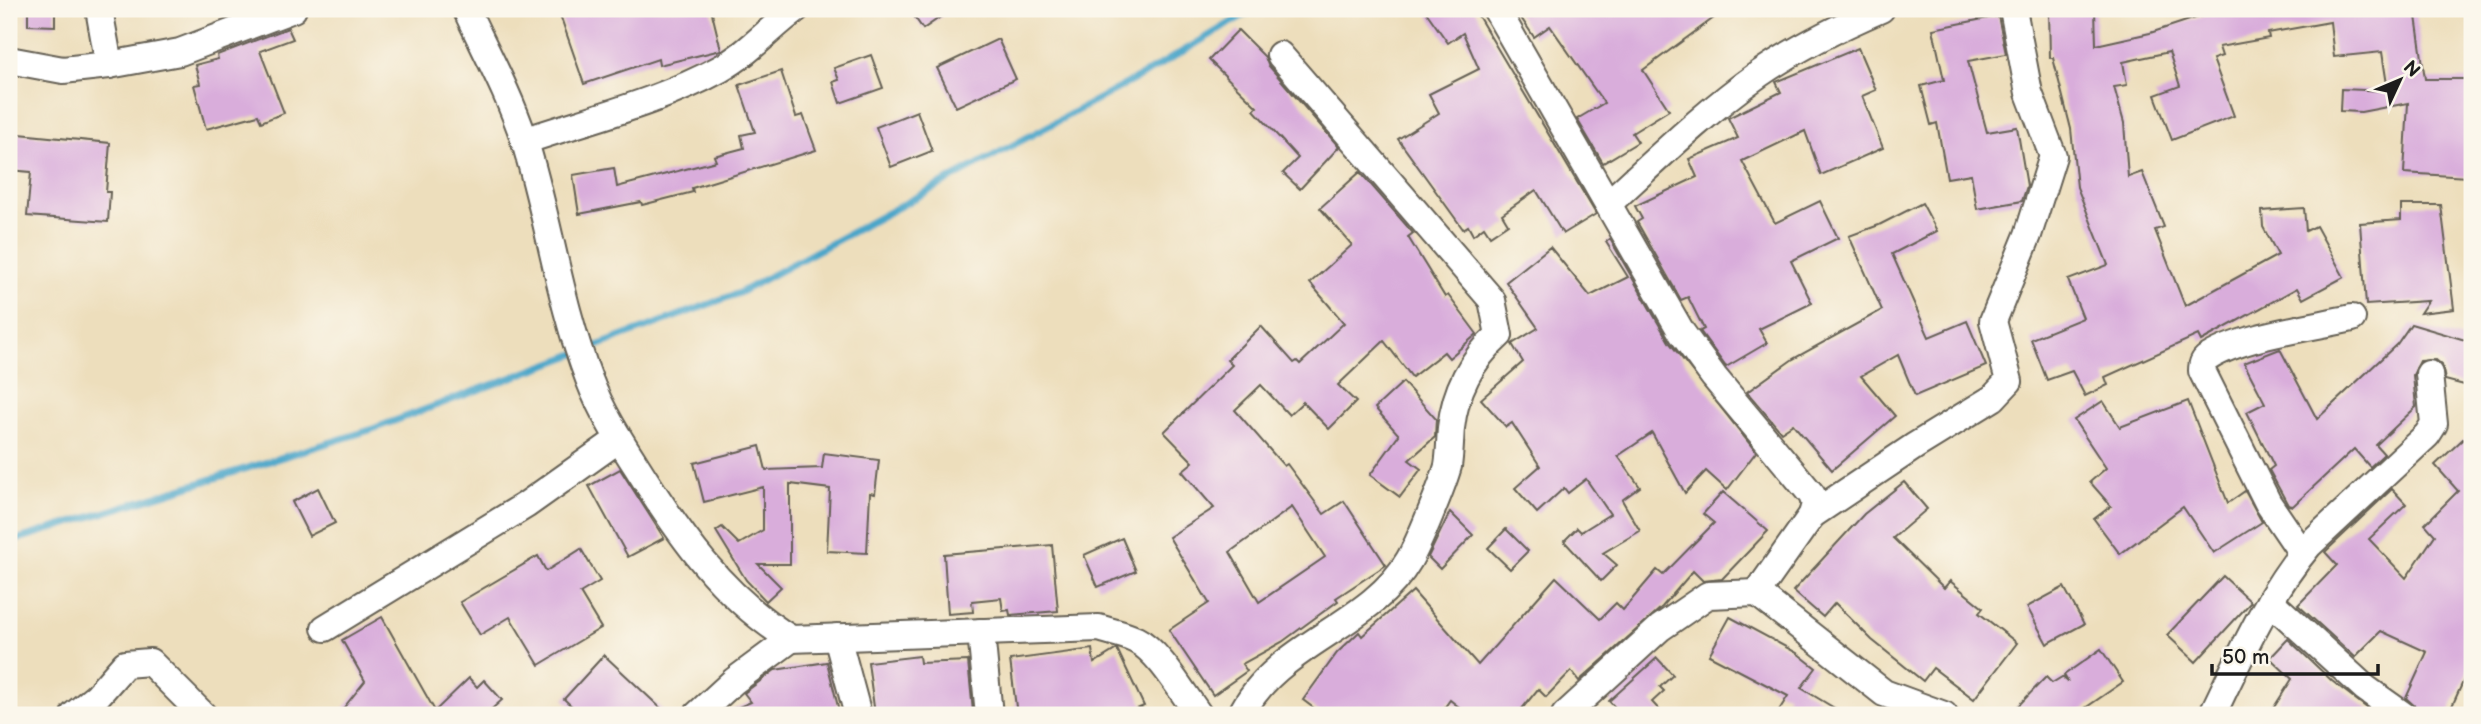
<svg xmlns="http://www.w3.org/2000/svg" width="2481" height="724" font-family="'Balsamiq Sans',sans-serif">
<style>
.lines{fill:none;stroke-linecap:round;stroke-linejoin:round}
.stream{stroke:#4ba6c9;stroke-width:7}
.building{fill:#d9addb;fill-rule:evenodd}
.minor-casing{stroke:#656054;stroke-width:30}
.minor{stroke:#fff;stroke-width:26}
</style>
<rect width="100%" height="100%" fill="#fbf7ec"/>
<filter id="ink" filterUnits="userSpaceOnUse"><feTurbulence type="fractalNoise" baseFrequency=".0143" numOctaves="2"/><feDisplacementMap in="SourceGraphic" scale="14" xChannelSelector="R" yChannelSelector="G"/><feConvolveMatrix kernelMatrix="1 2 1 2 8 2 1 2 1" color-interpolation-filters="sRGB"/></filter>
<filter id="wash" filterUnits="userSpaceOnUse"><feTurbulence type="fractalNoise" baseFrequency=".00686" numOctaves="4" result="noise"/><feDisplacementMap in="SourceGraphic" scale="28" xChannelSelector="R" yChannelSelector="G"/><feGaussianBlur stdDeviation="1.57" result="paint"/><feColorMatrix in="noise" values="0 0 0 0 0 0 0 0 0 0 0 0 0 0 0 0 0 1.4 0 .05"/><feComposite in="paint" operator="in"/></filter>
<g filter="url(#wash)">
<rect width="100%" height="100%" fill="#eddebc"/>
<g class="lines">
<g class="stream">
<polyline points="586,350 739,293 1143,75 1254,9"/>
<polyline points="9,542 370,430 575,354"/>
</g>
</g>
<g id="blocks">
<g class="building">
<polygon points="28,9 55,9 55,26 28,25"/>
<polygon points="558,9 711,9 721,50 659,65 658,59 584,84"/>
<polygon points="909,9 952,9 923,29"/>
<polygon points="1424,9 1474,9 1596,214 1563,234 1536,190 1502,214 1508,224 1490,236 1484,227 1473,235 1468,226 1463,229 1398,139 1439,113 1429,94 1479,69 1463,33 1448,43"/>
<polygon points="1515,9 1726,9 1643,70 1669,110 1632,133 1638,142 1603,163 1577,119 1604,103 1550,26 1534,37"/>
<polygon points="2049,9 2095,9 2096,45 2150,33 2223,9 2363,9 2364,15 2415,9 2425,79 2472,79 2467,177 2404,173 2408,103 2361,112 2340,111 2341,89 2388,91 2382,52 2334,57 2330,22 2268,33 2269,38 2219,47 2222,56 2213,59 2234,116 2172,140 2155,95 2180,86 2169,52 2123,62 2127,85 2114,87 2124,123 2128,177 2142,172 2164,227 2155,230 2185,306 2278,255 2263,227 2262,211 2304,208 2306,231 2316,226 2344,277 2303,299 2297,288 2201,341 2198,335 2105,377 2108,385 2085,396 2072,371 2047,380 2031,339 2083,318 2068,280 2108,265 2077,187 2071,129 2053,58 2050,58"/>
<polygon points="1998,16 2006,54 1968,61 1987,132 2017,127 2027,186 2022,201 1977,209 1971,174 1947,178 1937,123 1931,125 1921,86 1944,80 1933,29"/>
<polygon points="288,28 293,39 260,51 284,113 261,122 258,115 206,129 194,85 200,84 195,65 218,59 217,55"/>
<polygon points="1238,30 1265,57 1268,65 1339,147 1300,189 1283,173 1298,158 1254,110 1257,107 1209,60"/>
<polygon points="998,39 1016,79 956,107 937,68"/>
<polygon points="1858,48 1876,90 1862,96 1883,148 1821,175 1805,131 1742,161 1775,223 1820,201 1838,238 1791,261 1812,303 1759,329 1767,343 1726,367 1700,331 1704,329 1688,297 1681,300 1637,222 1642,219 1635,206 1697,177 1689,159 1738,138 1728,118 1781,92 1776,82"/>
<polygon points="871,55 883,88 840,103 833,82 839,80 834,68"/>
<polygon points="781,71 796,117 803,115 816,150 692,188 693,192 642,205 641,202 579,214 573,175 614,168 617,187 716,161 714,156 744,148 741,135 755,132 739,85"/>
<polygon points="917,111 932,151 891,167 876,127"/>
<polygon points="9,133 110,143 106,192 110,192 108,222 27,216 31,172 9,170"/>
<path d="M1360 172 1413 233 1408 237 1445 297 1448 295 1477 334 1449 358 1444 352 1412 377 1384 341 1338 385 1356 402 1329 429 1303 402 1289 415 1261 385 1235 410 1284 466 1287 464 1324 514 1344 501 1386 565 1336 598 1338 601 1282 642 1242 664 1247 671 1213 695 1169 630 1209 603 1169 537 1214 508 1182 471 1193 462 1164 432 1232 365 1227 360 1261 326 1294 363 1297 361 1300 364 1344 323 1310 283 1352 245 1320 208ZM1292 507 1325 557 1259 602 1230 552Z"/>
<polygon points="1922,203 1937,231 1892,254 1929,337 1967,321 1986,366 1915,396 1898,355 1861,376 1895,416 1832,470 1793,424 1781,432 1747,392 1793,359 1882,310 1849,236 1879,225"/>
<polygon points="2401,205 2441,205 2454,309 2420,313 2428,301 2366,305 2360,223 2401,220"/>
<polygon points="1610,239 1669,342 1756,452 1727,490 1706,471 1685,493 1652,433 1618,456 1640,487 1622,500 1640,531 1603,553 1617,565 1601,581 1564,541 1577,528 1581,532 1610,514 1586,479 1568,493 1564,488 1537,513 1515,488 1540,466 1512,423 1506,427 1481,399 1523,362 1512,344 1538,328 1506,282 1550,247 1590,296 1628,277 1606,242"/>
<polygon points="2411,324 2472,342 2472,373 2468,386 2445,380 2442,365 2436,360 2420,361 2413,375 2416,407 2376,445 2384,454 2370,467 2354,449 2293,506 2288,505 2269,470 2274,466 2247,412 2265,403 2244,363 2280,349 2317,419 2397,344"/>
<polygon points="1403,382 1436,419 1435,437 1409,460 1421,469 1400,497 1370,475 1399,435 1375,408"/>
<polygon points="2103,401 2120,427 2188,401 2228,503 2245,491 2262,522 2214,553 2183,507 2120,554 2094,519 2111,506 2090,482 2106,468 2074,420"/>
<polygon points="2463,439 2472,449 2472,662 2448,715 2419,715 2417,708 2406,698 2427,652 2381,631 2355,657 2298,605 2337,565 2325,552 2392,489 2406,504 2369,539 2406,578 2435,535 2425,524 2458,491 2435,465"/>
<polygon points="760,446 766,470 822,468 824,453 879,460 875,494 870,493 867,553 827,551 830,489 790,484 790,564 758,564 781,587 766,601 746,580 716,531 722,527 739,544 763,530 763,487 704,502 694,463"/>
<polygon points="620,469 664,538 628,557 589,486"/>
<polygon points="1904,482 1927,509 1893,538 1944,588 1950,581 1983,608 1979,613 2017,643 1974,699 1933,668 1923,681 1872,640 1835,603 1823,617 1793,591 1864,514"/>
<polygon points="318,488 335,523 309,536 292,502"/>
<polygon points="1723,492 1768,531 1722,579 1703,581 1693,571 1662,607 1579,681 1571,671 1546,697 1538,689 1517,715 1469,715 1450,700 1439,715 1323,715 1303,700 1337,653 1359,632 1362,636 1413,591 1478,665 1556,577 1600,619 1616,603 1623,610 1657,570 1663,575 1714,523 1703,514"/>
<polygon points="1450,512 1473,535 1440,569 1428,557"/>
<polygon points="1506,529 1528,551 1510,569 1488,548"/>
<polygon points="1122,538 1136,571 1098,587 1084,555"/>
<polygon points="1052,545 1058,611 1010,615 1009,610 1003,611 1001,598 972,601 973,612 948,614 944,554"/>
<polygon points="581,549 600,581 580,593 601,628 539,665 510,617 480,635 460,602 538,556 546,571"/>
<polygon points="2223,576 2251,602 2196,662 2167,635"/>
<polygon points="2064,587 2084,624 2047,644 2027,607"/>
<polygon points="382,617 435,711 469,678 477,687 484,680 502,700 485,715 338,715 365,681 342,640"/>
<polygon points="1730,617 1797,653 1816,668 1801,688 1846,715 1776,715 1788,696 1709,655"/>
<polygon points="2288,639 2332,681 2376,715 2269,715 2292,679 2270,658"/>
<polygon points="1092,649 1094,663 1117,649 1144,706 1122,715 1017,715 1010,660"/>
<polygon points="2101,649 2123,682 2075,715 2026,715 2017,707 2046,677 2052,683 2062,677 2068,682 2064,675"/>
<polygon points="604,655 668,715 581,715 564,699"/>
<polygon points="919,656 920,663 968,661 973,712 917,714 917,711 875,715 868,662"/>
<polygon points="1657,658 1673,675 1660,687 1664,691 1652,702 1664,715 1622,715 1609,701"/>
<polygon points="827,662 840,715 720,715 751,702 744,693 775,670"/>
</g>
</g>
</g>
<g filter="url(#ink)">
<use href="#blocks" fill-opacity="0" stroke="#656054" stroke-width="2"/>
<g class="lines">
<defs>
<g id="minor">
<polyline points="99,9 109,65"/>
<path d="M466 9C486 52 509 94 524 139 549 218 559 302 589 379 601 411 619 439 637 467 679 534 722 597 791 639L1099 628C1111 632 1124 634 1136 640 1159 651 1183 694 1199 715"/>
<polyline points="1496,9 1682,333 1714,377 1812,495 1815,504 1812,515 1757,593"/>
<polyline points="9,60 63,70 109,65 180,52 293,9"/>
<path d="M524 141C589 119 660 102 720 69 749 53 770 28 796 9"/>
<path d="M1609 203C1657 159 1705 112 1759 74 1797 48 1839 27 1881 9"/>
<polyline points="1812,515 1915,446 1993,398 2009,381 1993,321 2028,235 2053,156 2029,93 2013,9"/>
<path d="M2302 553 2268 503 2202 371C2202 364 2203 360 2209 357 2242 336 2312 327 2352 318"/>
<polyline points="2270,601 2365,688 2403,715"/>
<polyline points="325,628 526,505 619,439"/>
<polyline points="981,632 989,715"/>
<polyline points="837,637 858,715"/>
<polyline points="74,715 97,696 125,664 150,662 203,715"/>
<polyline points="697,715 734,681 791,639"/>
<path d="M1241 715C1275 644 1370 627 1409 560 1419 543 1443 484 1448 466 1450 454 1450 440 1451 428 1455 391 1472 359 1499 335L1492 300 1280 55"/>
<polyline points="1565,715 1660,628 1708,595 1757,593 1884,693 1944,715"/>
<path d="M2212 715C2240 657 2267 595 2309 545L2427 435 2434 424 2429 374"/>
</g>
</defs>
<use href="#minor" class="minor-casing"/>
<use href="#minor" class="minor"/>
</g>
</g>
<rect width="2481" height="724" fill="none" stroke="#fbf7ec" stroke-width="35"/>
<g transform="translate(2400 80) rotate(46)" stroke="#fbf7ec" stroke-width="5" paint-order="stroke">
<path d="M0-5L12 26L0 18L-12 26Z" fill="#1c1c1c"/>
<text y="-10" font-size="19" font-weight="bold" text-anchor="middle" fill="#1c1c1c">N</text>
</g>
<path d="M2212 664v10h166v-10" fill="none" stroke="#1c1c1c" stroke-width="3.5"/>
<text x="2222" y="664" font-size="21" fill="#1c1c1c" stroke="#fbf7ec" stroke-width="5" paint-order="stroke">50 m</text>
</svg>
